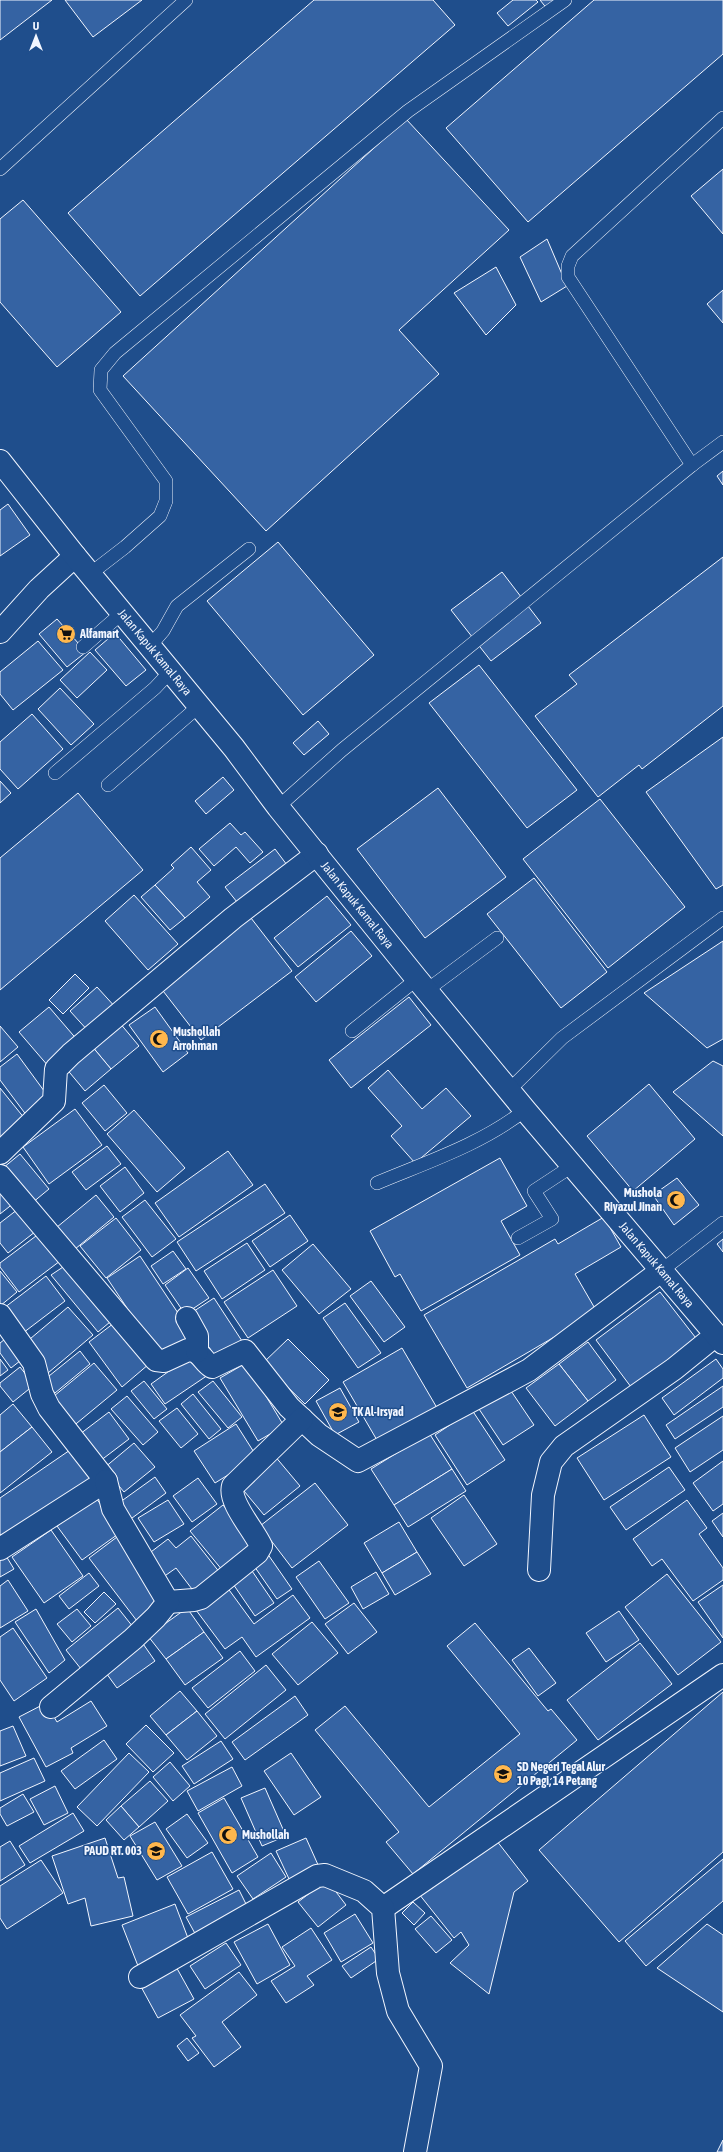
<svg xmlns="http://www.w3.org/2000/svg" width="723" height="2152" font-family="'Asap Condensed',sans-serif">
<style>
.building{fill:#3563a3;stroke:#f2f6ff}
.lines{fill:none;stroke-linecap:round;stroke-linejoin:round}
.lane-casing{stroke:#f2f6ff;stroke-width:14}
.street-casing{stroke:#f2f6ff;stroke-width:24}
.secondary-casing{stroke:#f2f6ff;stroke-width:24}
.lane{stroke:#1f4e8c;stroke-width:13}
.street{stroke:#1f4e8c;stroke-width:22}
.secondary{stroke:#1f4e8c;stroke-width:22}
.labels{text-anchor:middle;dominant-baseline:central;stroke-width:3;stroke-linejoin:round;paint-order:stroke}
.poi-label{font-size:12px;font-weight:bold;fill:#f2f6ff;stroke:#1f4e8c;text-anchor:start}
.street-label{font-size:12px;fill:#f2f6ff;stroke:#1f4e8c}
</style>
<rect width="100%" height="100%" fill="#1f4e8c"/>
<g class="building">
<polygon points="0,0 52,0 0,40"/>
<polygon points="65,0 142,0 93,37"/>
<polygon points="314,0 433,0 455,25 140,296 68,213"/>
<polygon points="513,0 536,0 538,2 508,26 497,13"/>
<polygon points="540,0 560,0 548,10"/>
<polygon points="594,0 723,0 723,54 528,222 446,128"/>
<polygon points="406,119 509,230 399,330 439,374 266,531 123,376"/>
<polygon points="723,169 723,234 691,196"/>
<polygon points="23,200 121,312 57,367 0,302 0,219"/>
<polygon points="547,239 567,286 541,302 520,257"/>
<polygon points="496,267 516,305 486,335 454,293"/>
<polygon points="723,290 723,323 707,304"/>
<polygon points="723,471 723,485 717,476"/>
<polygon points="8,504 30,535 0,556 0,510"/>
<polygon points="278,542 374,655 303,715 207,601"/>
<polygon points="723,557 723,706 642,769 639,765 598,797 535,716 577,684 569,675"/>
<polygon points="502,572 541,623 491,661 451,610"/>
<polygon points="57,619 86,652 67,667 39,634"/>
<polygon points="115,633 146,670 126,686 95,650"/>
<polygon points="38,641 63,670 13,710 0,694 0,672"/>
<polygon points="90,652 107,670 77,698 60,680"/>
<polygon points="479,665 577,790 527,828 429,703"/>
<polygon points="60,688 94,724 71,745 38,709"/>
<polygon points="32,714 63,749 18,789 0,769 0,742"/>
<polygon points="318,721 329,734 304,755 293,743"/>
<polygon points="723,737 723,885 716,889 646,792"/>
<polygon points="223,777 234,790 206,814 195,801"/>
<polygon points="0,781 11,793 0,803"/>
<polygon points="438,788 506,877 425,938 357,849"/>
<polygon points="78,793 143,870 0,990 0,858"/>
<polygon points="600,799 685,907 608,968 523,859"/>
<polygon points="230,823 241,835 245,832 263,852 250,863 236,847 214,866 199,849"/>
<polygon points="191,847 211,870 197,882 210,897 185,918 155,885 174,868 171,865"/>
<polygon points="275,849 290,869 241,907 225,887"/>
<polygon points="534,878 607,972 561,1008 487,914"/>
<polygon points="155,885 185,918 170,930 141,897"/>
<polygon points="134,895 178,944 148,970 105,921"/>
<polygon points="327,896 351,925 298,967 274,938"/>
<polygon points="251,918 292,971 201,1040 160,987"/>
<polygon points="351,931 372,956 316,1002 295,977"/>
<polygon points="723,941 723,1039 707,1048 644,993"/>
<polygon points="75,974 89,988 63,1014 49,1000"/>
<polygon points="97,987 117,1009 90,1033 70,1011"/>
<polygon points="409,997 431,1025 351,1088 329,1060"/>
<polygon points="49,1007 79,1042 49,1067 19,1032"/>
<polygon points="155,1007 188,1053 163,1072 129,1025"/>
<polygon points="119,1022 139,1046 111,1069 91,1045"/>
<polygon points="0,1026 18,1047 0,1062"/>
<polygon points="91,1045 111,1069 85,1091 65,1067"/>
<polygon points="17,1054 50,1099 27,1116 0,1080 0,1067"/>
<polygon points="713,1061 723,1066 723,1136 673,1092"/>
<polygon points="388,1070 422,1109 446,1088 471,1116 415,1163 391,1136 402,1126 368,1088"/>
<polygon points="649,1084 695,1139 633,1191 587,1136"/>
<polygon points="104,1085 127,1113 105,1131 82,1103"/>
<polygon points="0,1088 25,1119 0,1139"/>
<polygon points="75,1109 102,1145 49,1184 23,1147"/>
<polygon points="134,1110 185,1168 157,1192 107,1134"/>
<polygon points="107,1146 121,1164 86,1190 72,1172"/>
<polygon points="228,1151 253,1185 179,1237 155,1203"/>
<polygon points="20,1154 49,1189 32,1203 3,1168"/>
<polygon points="500,1158 527,1206 501,1221 520,1255 421,1311 400,1274 395,1277 370,1231"/>
<polygon points="125,1167 144,1193 120,1212 100,1186"/>
<polygon points="677,1178 699,1205 674,1225 653,1195"/>
<polygon points="0,1184 14,1203 0,1214"/>
<polygon points="265,1184 285,1213 196,1271 177,1242"/>
<polygon points="96,1195 114,1217 69,1254 51,1232"/>
<polygon points="145,1200 176,1239 152,1257 122,1217"/>
<polygon points="22,1206 40,1228 8,1253 0,1243 0,1223"/>
<polygon points="290,1215 308,1241 270,1267 252,1241"/>
<polygon points="604,1217 621,1247 575,1274 597,1312 467,1388 424,1315 555,1239 558,1244"/>
<polygon points="116,1218 141,1250 106,1278 80,1246"/>
<polygon points="44,1230 64,1258 19,1292 0,1267 0,1263"/>
<polygon points="723,1239 723,1252 717,1244"/>
<polygon points="247,1243 265,1270 222,1299 204,1271"/>
<polygon points="313,1244 351,1289 319,1314 282,1270"/>
<polygon points="173,1251 186,1269 163,1284 151,1266"/>
<polygon points="140,1256 194,1337 161,1359 107,1278"/>
<polygon points="69,1263 116,1317 98,1332 51,1275"/>
<polygon points="188,1268 209,1298 185,1314 165,1285"/>
<polygon points="273,1270 297,1306 248,1338 224,1302"/>
<polygon points="0,1271 17,1292 0,1306"/>
<polygon points="46,1276 65,1301 19,1336 0,1311"/>
<polygon points="371,1281 405,1327 384,1342 350,1296"/>
<polygon points="660,1292 699,1342 634,1391 596,1340"/>
<polygon points="214,1298 242,1341 216,1358 188,1315"/>
<polygon points="345,1303 381,1353 358,1368 323,1318"/>
<polygon points="68,1307 93,1335 48,1373 24,1344"/>
<polygon points="118,1320 149,1364 122,1387 89,1342"/>
<polygon points="9,1336 25,1357 11,1368 0,1353 0,1343"/>
<polygon points="288,1339 329,1380 305,1404 263,1363"/>
<polygon points="588,1342 616,1380 588,1401 559,1364"/>
<polygon points="402,1348 440,1413 381,1447 343,1382"/>
<polygon points="80,1351 90,1364 55,1393 44,1380"/>
<polygon points="193,1354 208,1375 165,1404 151,1384"/>
<polygon points="0,1359 8,1370 0,1376"/>
<polygon points="716,1359 723,1369 723,1378 674,1415 662,1398"/>
<polygon points="94,1363 117,1390 71,1428 48,1401"/>
<polygon points="246,1363 284,1426 258,1441 220,1378"/>
<polygon points="559,1364 588,1401 555,1426 526,1388"/>
<polygon points="20,1367 34,1385 13,1402 0,1386 0,1383"/>
<polygon points="144,1381 167,1409 154,1419 131,1391"/>
<polygon points="213,1381 242,1417 228,1428 198,1392"/>
<polygon points="507,1385 534,1425 503,1445 477,1406"/>
<polygon points="723,1386 723,1407 675,1439 666,1425"/>
<polygon points="340,1388 359,1422 335,1435 316,1401"/>
<polygon points="193,1394 221,1429 209,1439 181,1404"/>
<polygon points="127,1396 158,1432 143,1445 111,1409"/>
<polygon points="13,1404 32,1427 0,1452 0,1415"/>
<polygon points="177,1408 198,1434 181,1448 159,1421"/>
<polygon points="472,1410 505,1460 467,1485 435,1435"/>
<polygon points="109,1412 129,1439 100,1461 80,1434"/>
<polygon points="644,1415 671,1457 604,1500 577,1458"/>
<polygon points="723,1416 723,1450 690,1472 675,1448"/>
<polygon points="236,1424 257,1457 215,1483 194,1451"/>
<polygon points="32,1427 52,1452 0,1493 0,1452"/>
<polygon points="429,1433 452,1469 394,1505 371,1469"/>
<polygon points="134,1443 155,1467 124,1492 104,1468"/>
<polygon points="73,1448 95,1480 5,1542 0,1534 0,1498"/>
<polygon points="274,1455 300,1486 264,1515 239,1485"/>
<polygon points="723,1461 723,1504 713,1511 693,1483"/>
<polygon points="669,1467 685,1490 626,1530 610,1507"/>
<polygon points="452,1469 466,1491 408,1527 394,1505"/>
<polygon points="155,1477 166,1493 128,1521 116,1505"/>
<polygon points="198,1478 217,1504 192,1522 173,1496"/>
<polygon points="315,1483 348,1525 292,1568 260,1526"/>
<polygon points="464,1495 497,1544 464,1566 431,1518"/>
<polygon points="96,1498 121,1532 82,1560 57,1526"/>
<polygon points="168,1500 184,1524 154,1542 138,1518"/>
<polygon points="687,1500 707,1528 699,1534 723,1568 723,1580 693,1601 662,1559 652,1566 633,1539"/>
<polygon points="223,1505 256,1545 223,1571 190,1531"/>
<polygon points="723,1513 723,1537 712,1521"/>
<polygon points="399,1522 417,1552 382,1573 364,1543"/>
<polygon points="51,1530 83,1576 44,1603 12,1557"/>
<polygon points="191,1536 224,1578 198,1597 176,1568 159,1580 143,1558 168,1539 176,1548"/>
<polygon points="117,1537 165,1600 137,1621 89,1558"/>
<polygon points="3,1551 14,1569 0,1577 0,1553"/>
<polygon points="417,1552 431,1574 395,1595 382,1573"/>
<polygon points="267,1553 292,1589 277,1599 252,1563"/>
<polygon points="319,1561 349,1603 325,1619 296,1577"/>
<polygon points="250,1568 274,1603 255,1616 231,1581"/>
<polygon points="376,1572 389,1594 363,1609 351,1587"/>
<polygon points="89,1573 99,1586 69,1609 59,1596"/>
<polygon points="667,1574 721,1642 678,1675 625,1607"/>
<polygon points="8,1580 28,1611 0,1628 0,1586"/>
<polygon points="224,1583 254,1624 293,1595 310,1618 256,1657 242,1637 225,1649 193,1606"/>
<polygon points="723,1585 723,1638 698,1602"/>
<polygon points="104,1592 116,1604 95,1623 84,1612"/>
<polygon points="354,1603 377,1632 348,1654 325,1624"/>
<polygon points="118,1608 137,1632 85,1674 66,1650"/>
<polygon points="187,1608 204,1632 166,1659 148,1636"/>
<polygon points="36,1609 65,1660 49,1673 15,1622"/>
<polygon points="77,1609 91,1626 72,1642 57,1624"/>
<polygon points="619,1611 639,1640 606,1662 586,1633"/>
<polygon points="312,1622 338,1653 298,1685 272,1654"/>
<polygon points="475,1623 548,1711 551,1709 577,1740 413,1874 386,1842 399,1832 315,1730 345,1706 429,1807 520,1734 447,1646"/>
<polygon points="13,1628 47,1678 14,1701 0,1680 0,1637"/>
<polygon points="204,1632 223,1658 185,1685 166,1659"/>
<polygon points="139,1638 155,1661 117,1688 101,1666"/>
<polygon points="640,1643 672,1684 598,1740 567,1700"/>
<polygon points="529,1648 556,1683 538,1696 512,1660"/>
<polygon points="240,1651 255,1671 208,1708 192,1688"/>
<polygon points="266,1665 286,1690 225,1739 205,1714"/>
<polygon points="180,1691 197,1711 166,1735 150,1716"/>
<polygon points="723,1692 723,1852 619,1942 539,1850"/>
<polygon points="295,1696 308,1715 245,1760 232,1742"/>
<polygon points="91,1701 107,1726 71,1748 73,1753 46,1767 19,1717 46,1703 57,1722"/>
<polygon points="197,1711 217,1736 187,1760 166,1735"/>
<polygon points="146,1725 174,1753 153,1772 126,1744"/>
<polygon points="13,1726 26,1756 0,1766 0,1731"/>
<polygon points="104,1740 117,1759 75,1789 61,1771"/>
<polygon points="221,1741 233,1759 194,1784 182,1766"/>
<polygon points="129,1753 149,1772 97,1826 77,1807"/>
<polygon points="291,1753 321,1797 294,1815 264,1771"/>
<polygon points="34,1758 45,1781 0,1801 0,1773"/>
<polygon points="170,1762 190,1786 173,1801 153,1777"/>
<polygon points="232,1767 242,1786 198,1811 187,1791"/>
<polygon points="150,1781 168,1801 139,1827 121,1806"/>
<polygon points="55,1786 68,1813 44,1825 30,1799"/>
<polygon points="265,1788 286,1836 262,1846 241,1798"/>
<polygon points="23,1794 34,1812 7,1826 0,1814 0,1808"/>
<polygon points="224,1798 258,1857 232,1873 198,1813"/>
<polygon points="121,1806 139,1827 124,1840 106,1820"/>
<polygon points="73,1813 84,1831 30,1863 19,1846"/>
<polygon points="187,1814 208,1843 187,1858 166,1829"/>
<polygon points="155,1822 182,1866 157,1880 130,1836"/>
<polygon points="493,1836 528,1881 514,1892 489,1994 450,1963 469,1945 461,1932 454,1938 419,1894"/>
<polygon points="105,1838 118,1878 124,1877 133,1916 91,1926 85,1898 68,1904 52,1856"/>
<polygon points="306,1838 319,1867 290,1881 276,1851"/>
<polygon points="10,1841 25,1865 0,1881 0,1847"/>
<polygon points="212,1852 233,1889 188,1914 167,1877"/>
<polygon points="271,1853 286,1877 253,1899 237,1876"/>
<polygon points="723,1859 723,1901 646,1966 625,1941"/>
<polygon points="41,1860 63,1893 7,1929 0,1918 0,1886"/>
<polygon points="327,1880 346,1905 318,1927 298,1902"/>
<polygon points="239,1890 250,1912 198,1939 186,1917"/>
<polygon points="413,1902 425,1913 414,1925 402,1913"/>
<polygon points="175,1904 191,1946 138,1966 122,1925"/>
<polygon points="355,1914 373,1943 341,1962 324,1933"/>
<polygon points="431,1916 452,1940 436,1953 415,1929"/>
<polygon points="268,1924 290,1965 257,1984 234,1942"/>
<polygon points="707,1924 723,1935 723,2012 657,1968"/>
<polygon points="311,1928 332,1960 307,1976 314,1985 286,2003 271,1981 295,1966 282,1947"/>
<polygon points="226,1943 241,1965 205,1989 190,1966"/>
<polygon points="371,1947 379,1959 351,1978 342,1966"/>
<polygon points="174,1963 194,1999 158,2018 139,1983"/>
<polygon points="239,1972 257,1995 222,2022 241,2047 214,2067 192,2038 196,2036 180,2015"/>
<polygon points="187,2038 199,2053 188,2061 177,2046"/>
<polygon points="723,2140 723,2152 717,2152"/>
</g>
<g class="lines">
<defs>
<g id="lane">
<polyline points="0,169 186,0"/>
<polyline points="692,465 568,277 568,266 572,256 723,118"/>
<polyline points="90,574 125,547 160,516 166,501 166,481 100,390 101,370 115,353 408,111 565,0"/>
<polyline points="150,646 163,631 177,606 249,549"/>
<polyline points="83,647 122,613"/>
<polyline points="55,773 155,688 170,672"/>
<polyline points="108,785 199,706"/>
<polyline points="278,807 342,750 692,465 723,442"/>
<polyline points="427,990 497,938"/>
<polyline points="352,1031 417,979"/>
<polyline points="509,1090 562,1038 723,918"/>
<path d="M377 1183C427 1162 482 1144 525 1110"/>
<polyline points="518,1238 552,1219 534,1191 572,1166"/>
<polyline points="661,1271 723,1223"/>
</g>
<g id="street">
<polyline points="0,632 39,589 75,556"/>
<polyline points="0,1153 54,1101 56,1069 71,1054 233,918 317,854"/>
<path d="M0 1176 156 1360 164 1361 188 1350C201 1350 203 1362 212 1367L245 1351 289 1407 319 1435 358 1461 529 1370 661 1271"/>
<polyline points="0,1315 34,1363 42,1394 49,1408 106,1481 0,1549"/>
<polyline points="187,1318 197,1336 197,1351"/>
<polyline points="539,1570 543,1495 551,1462 564,1446 674,1369 716,1335"/>
<path d="M168 1602 194 1600 201 1598 257 1553 261 1546C254 1530 228 1502 233 1486L302 1419"/>
<polyline points="51,1707 133,1639 156,1617 168,1602 113,1509 106,1481"/>
<polyline points="383,1908 723,1675"/>
<polyline points="140,1977 317,1876 325,1875 364,1891 383,1908 388,1973 398,2011 431,2066 415,2152"/>
</g>
<g id="secondary">
<path id="s1" d="M0 461 75 556 234 748 278 807 417 979 525 1110 723 1343"/>
</g>
</defs>
<use href="#lane" class="lane-casing"/>
<use href="#street" class="street-casing"/>
<use href="#secondary" class="secondary-casing"/>
<use href="#lane" class="lane"/>
<use href="#street" class="street"/>
<use href="#secondary" class="secondary"/>
</g>
<defs>
<symbol id="supermarket-disc" viewBox="-11 -11 22 22"><circle r="9.5" fill="#ffb74d" stroke="#1f4e8c"/><path d="M-6-5.5h2.5l.6 2H6L4.5 2H-2.5L-4.4-4H-6ZM-1.5 3.2a1.3 1.3 0 1 0 .1 0ZM3 3.2a1.3 1.3 0 1 0 .1 0Z" fill="#111"/></symbol>
<symbol id="mosque-disc" viewBox="-11 -11 22 22"><circle r="9.5" fill="#ffb74d" stroke="#1f4e8c"/><path d="M3.5-4.9A6 6 0 1 0 3.5 4.9A5 5 0 1 1 3.5-4.9Z" fill="#111"/></symbol>
<symbol id="school-disc" viewBox="-11 -11 22 22"><circle r="9.5" fill="#ffb74d" stroke="#1f4e8c"/><path d="M0-5L7-2L0 1L-7-2ZM-4 1L0 2.5L4 1V4Q0 6-4 4Z" fill="#111"/></symbol>
</defs>
<g fill-rule="evenodd">
<use href="#supermarket-disc" x="55" y="623" width="22" height="22"/>
<use href="#mosque-disc" x="148" y="1028" width="22" height="22"/>
<use href="#mosque-disc" x="665" y="1189" width="22" height="22"/>
<use href="#school-disc" x="327" y="1401" width="22" height="22"/>
<use href="#school-disc" x="492" y="1763" width="22" height="22"/>
<use href="#mosque-disc" x="217" y="1824" width="22" height="22"/>
<use href="#school-disc" x="145" y="1840" width="22" height="22"/>
</g>
<g class="labels">
<g class="poi-label">
<text x="80" y="634">Alfamart</text>
<text x="173" y="1032">Mushollah<tspan x="173" dy="14">Arrohman</tspan></text>
<text x="662" y="1193" text-anchor="end">Mushola<tspan x="662" dy="14">Riyazul Jinan</tspan></text>
<text x="352" y="1412">TK Al-Irsyad</text>
<text x="517" y="1767">SD Negeri Tegal Alur<tspan x="517" dy="14">10 Pagi, 14 Petang</tspan></text>
<text x="242" y="1835">Mushollah</text>
<text x="142" y="1851" text-anchor="end">PAUD RT. 003</text>
</g>
<g class="street-label">
<text stroke="none"><textPath href="#s1" startOffset="246">Jalan Kapuk Kamal Raya</textPath></text>
<text stroke="none"><textPath href="#s1" startOffset="570">Jalan Kapuk Kamal Raya</textPath></text>
<text stroke="none"><textPath href="#s1" startOffset="1038">Jalan Kapuk Kamal Raya</textPath></text>
</g>
</g>
<g transform="translate(36 36)" stroke="#1f4e8c" stroke-width="3" paint-order="stroke">
<path d="M0-3L7 15L0 10L-7 15Z" fill="#f2f6ff"/>
<text y="-6" font-size="11" font-weight="bold" text-anchor="middle" fill="#f2f6ff">U</text>
</g>
</svg>
